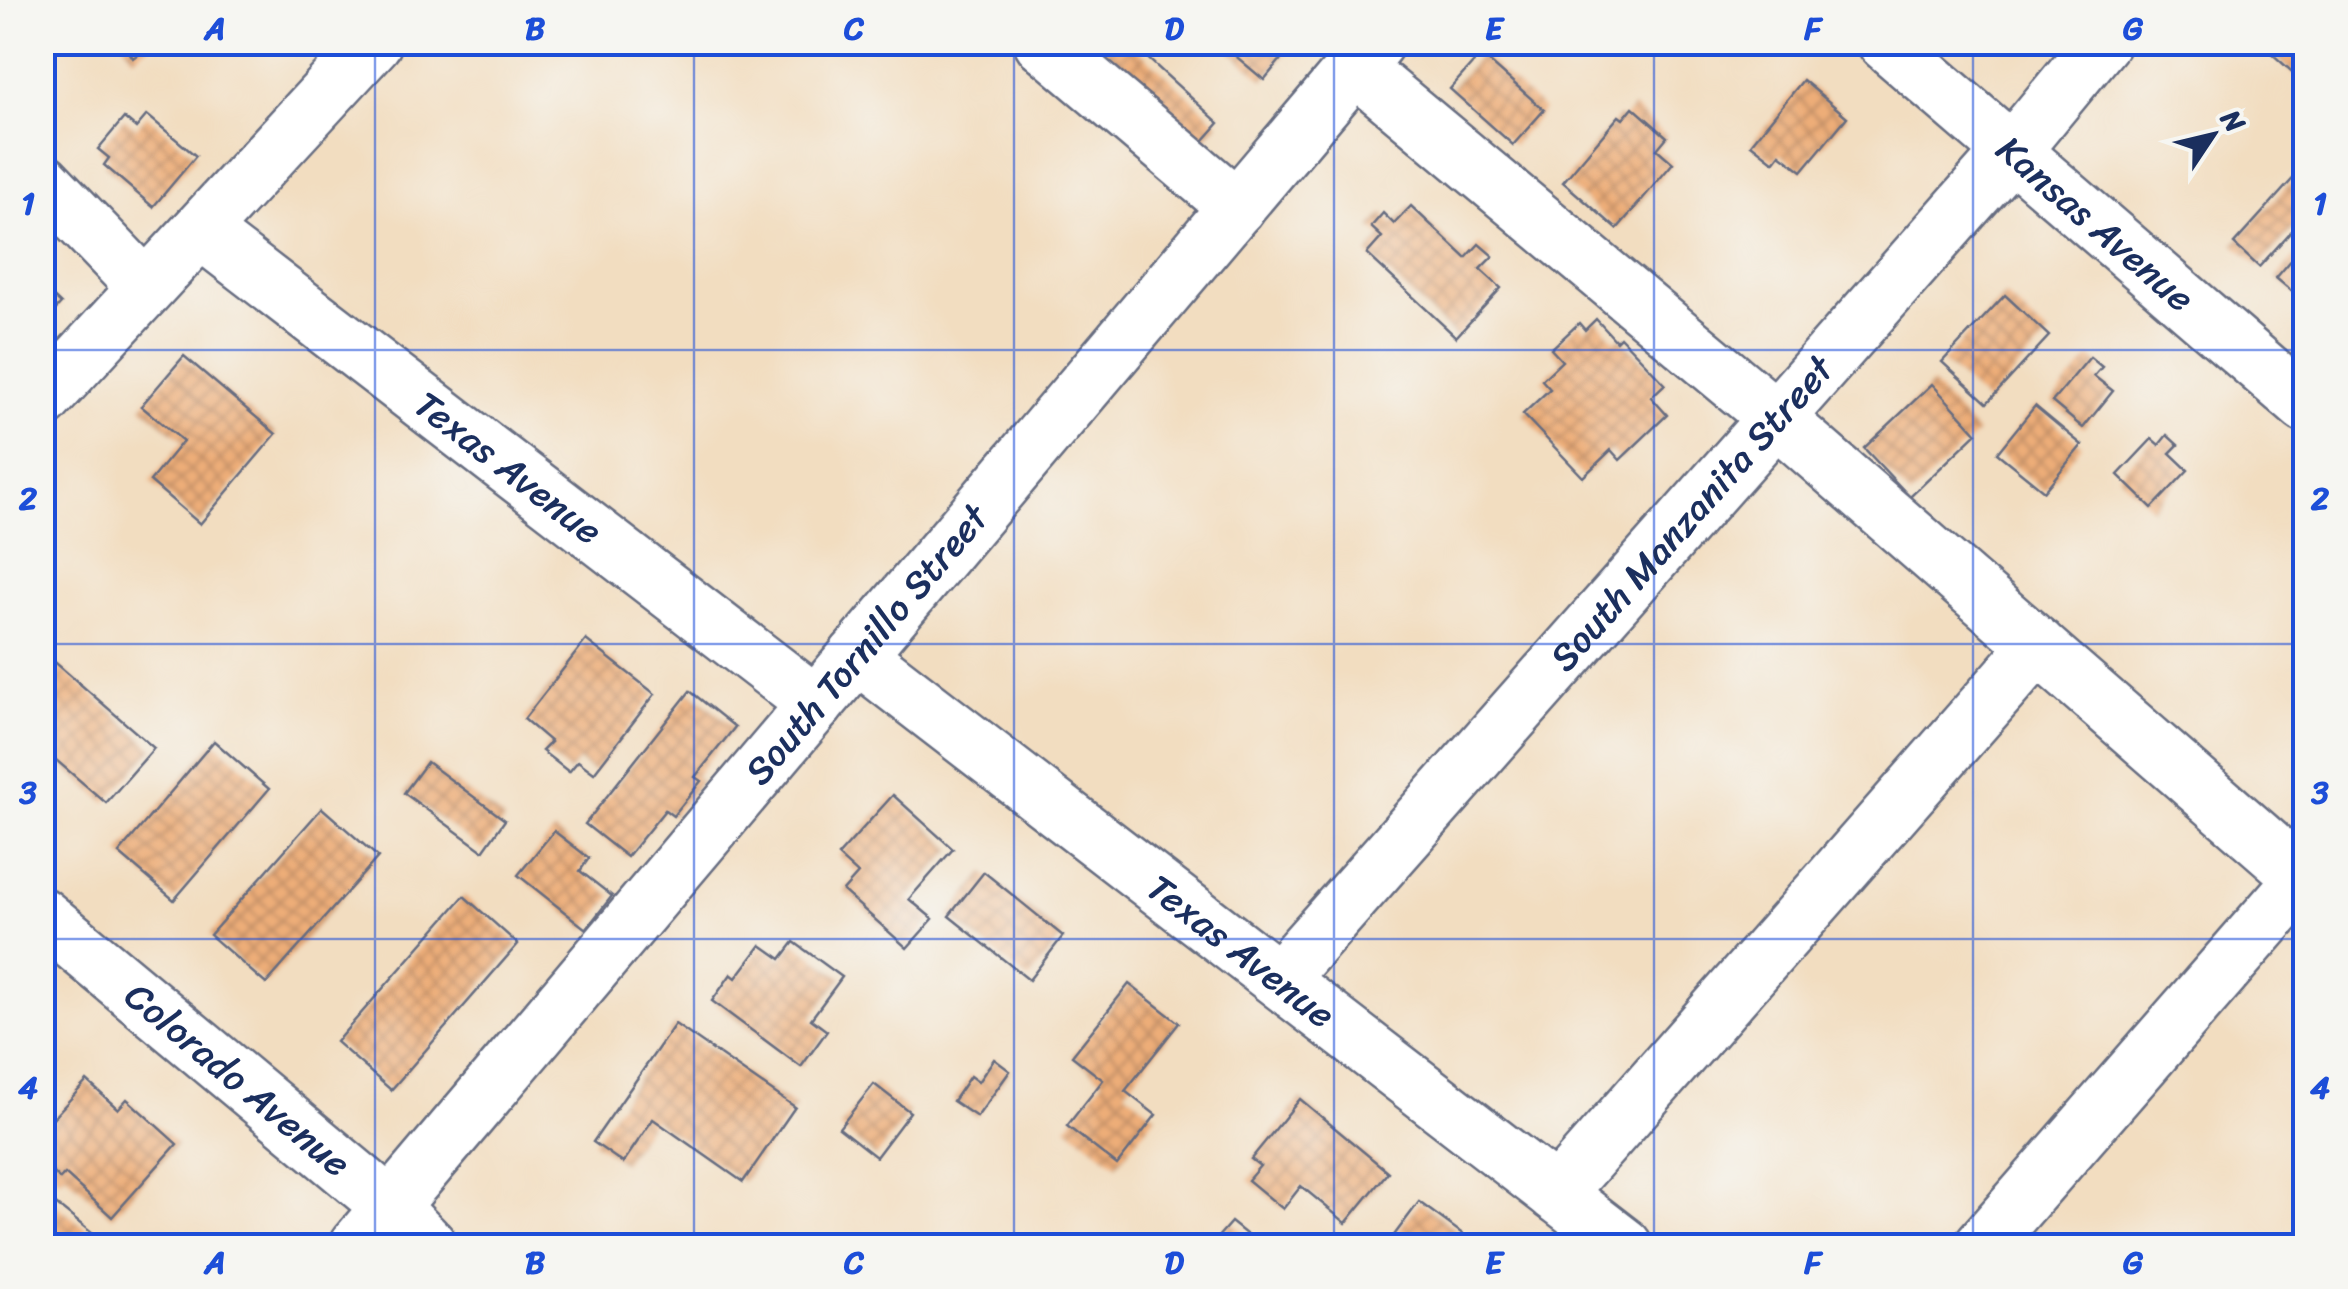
<svg xmlns="http://www.w3.org/2000/svg" width="2348" height="1289" font-family="Sriracha,sans-serif">
<style>
.building{fill:url(#building-cross-hatch)}
.lines{fill:none;stroke-linecap:round;stroke-linejoin:round}
.minor-casing{stroke:#666c80;stroke-width:60}
.minor{stroke:#fff;stroke-width:55}
.grid{fill:none;stroke:#1d4ed8;stroke-width:2.5;stroke-opacity:0.55}
.labels{text-anchor:middle;dominant-baseline:central;stroke-width:8;stroke-linejoin:round;paint-order:stroke}
.street-label{font-size:38px;fill:#1b2f5e;stroke:#f6f6f2}
.neatline{fill:none;stroke:#1d4ed8;stroke-width:4}
.grid-label{font-size:32px;text-anchor:middle;font-weight:bold;fill:#1d4ed8}
</style>
<defs>
<pattern id="building-cross-hatch" width="8" height="8" patternUnits="userSpaceOnUse" patternTransform="scale(2.5)"><rect width="8" height="8" fill="#edad78"/><path d="M0 0l8 8M0 8l8-8" fill="none" stroke="#bf8d66"/></pattern>
</defs>
<rect width="100%" height="100%" fill="#f6f6f2"/>
<filter id="ink" filterUnits="userSpaceOnUse"><feTurbulence type="fractalNoise" baseFrequency=".01" numOctaves="2"/><feDisplacementMap in="SourceGraphic" scale="20" xChannelSelector="R" yChannelSelector="G"/><feConvolveMatrix kernelMatrix="1 2 1 2 8 2 1 2 1" color-interpolation-filters="sRGB"/></filter>
<filter id="wash" filterUnits="userSpaceOnUse"><feTurbulence type="fractalNoise" baseFrequency=".0048" numOctaves="4" result="noise"/><feDisplacementMap in="SourceGraphic" scale="40" xChannelSelector="R" yChannelSelector="G"/><feGaussianBlur stdDeviation="2.25" result="paint"/><feColorMatrix in="noise" values="0 0 0 0 0 0 0 0 0 0 0 0 0 0 0 0 0 1.4 0 .05"/><feComposite in="paint" operator="in"/></filter>
<g filter="url(#wash)">
<rect width="100%" height="100%" fill="#f2ddc0"/>
<g id="blocks">
<g class="building">
<polygon points="42,42 57,42 46,54 42,51"/>
<polygon points="123,42 154,42 133,58"/>
<polygon points="1076,42 1130,42 1219,123 1195,150"/>
<polygon points="1219,42 1295,42 1264,80"/>
<polygon points="2259,42 2306,42 2306,71 2299,78"/>
<polygon points="1481,54 1544,110 1513,145 1450,89"/>
<polygon points="1803,80 1847,117 1802,171 1780,154 1774,162 1751,144"/>
<polygon points="1633,107 1667,137 1657,149 1673,163 1617,229 1563,182 1619,116 1623,119"/>
<polygon points="147,115 196,156 153,207 104,165 109,158 98,149 124,118 136,128"/>
<polygon points="2299,172 2306,178 2306,215 2259,267 2234,244"/>
<polygon points="1411,206 1466,258 1479,244 1493,256 1480,269 1501,288 1456,337 1367,254 1382,237 1371,227 1383,213 1394,224"/>
<polygon points="2306,243 2306,294 2301,299 2276,278"/>
<polygon points="42,286 61,304 42,324"/>
<polygon points="2005,295 2049,336 1987,403 1942,362"/>
<polygon points="1596,319 1616,341 1620,337 1665,384 1651,397 1667,415 1620,460 1611,450 1583,477 1523,414 1550,389 1542,380 1562,361 1551,349 1579,323 1585,330"/>
<polygon points="184,356 276,434 200,524 150,481 183,441 141,406"/>
<polygon points="2090,357 2102,367 2094,376 2113,391 2083,428 2052,402"/>
<polygon points="1932,384 1977,433 1910,497 1864,448"/>
<polygon points="2035,406 2082,445 2044,491 1997,453"/>
<polygon points="2167,435 2178,445 2170,453 2188,470 2152,508 2118,475 2152,439 2159,445"/>
<polygon points="586,640 655,694 594,773 578,761 569,772 542,751 551,742 524,719"/>
<polygon points="42,651 154,748 106,803 42,748"/>
<polygon points="690,691 735,727 695,777 701,781 673,816 665,810 627,857 585,824"/>
<polygon points="214,741 269,789 174,900 119,853"/>
<polygon points="427,762 505,820 483,851 404,793"/>
<polygon points="893,795 953,849 909,899 933,919 907,948 843,891 858,874 838,856"/>
<polygon points="322,808 378,857 266,984 210,935"/>
<polygon points="554,831 589,858 580,871 612,896 586,929 518,875"/>
<polygon points="984,872 1063,936 1029,980 949,916"/>
<polygon points="464,896 518,944 391,1090 336,1042"/>
<polygon points="794,942 842,977 811,1019 827,1031 801,1067 712,1001 731,974 736,978 761,945 781,959"/>
<polygon points="1129,984 1179,1023 1125,1091 1156,1115 1117,1165 1067,1126 1103,1080 1072,1056"/>
<polygon points="675,1024 795,1107 743,1182 653,1119 623,1163 593,1142"/>
<polygon points="994,1059 1010,1071 977,1117 953,1101 970,1076 978,1082"/>
<polygon points="87,1081 118,1109 127,1099 177,1144 112,1217 65,1174 60,1179 42,1162 42,1130"/>
<polygon points="874,1084 910,1112 876,1157 839,1128"/>
<polygon points="1300,1099 1388,1172 1346,1223 1301,1186 1283,1209 1248,1180 1260,1166 1251,1159"/>
<polygon points="42,1193 108,1246 42,1246"/>
<polygon points="1419,1202 1479,1246 1386,1246"/>
<polygon points="1231,1222 1261,1246 1210,1246"/>
</g>
</g>
</g>
<g filter="url(#ink)">
<use href="#blocks" fill-opacity="0" stroke="#666c80" stroke-width="2.5"/>
<g class="lines">
<defs>
<g id="minor">
<polyline points="1042,42 1237,207"/>
<path id="s1" d="M1885 42 2306 405"/>
<polyline points="1355,67 1776,418 2306,880"/>
<polyline points="42,180 145,287"/>
<path id="s2" d="M201 231 816 704"/>
<polyline points="42,401 374,42"/>
<path id="s3" d="M857 655 1624 1246"/>
<path id="s4" d="M42 916 391 1207 429 1246"/>
<path id="s5" d="M1279 979 2012 151 2102 42"/>
<polyline points="1556,1194 2038,646"/>
<path id="s6" d="M357 1246 1376 42"/>
<polyline points="1982,1246 2306,875"/>
</g>
</defs>
<use href="#minor" class="minor-casing"/>
<use href="#minor" class="minor"/>
</g>
</g>
<path class="grid" d="M375 42V1246M694 42V1246M1014 42V1246M1334 42V1246M1654 42V1246M1973 42V1246M42 350H2306M42 644H2306M42 939H2306"/>
<g class="labels">
<g class="street-label">
<text stroke="none"><textPath href="#s1" startOffset="278">Kansas Avenue</textPath></text>
<text stroke="none"><textPath href="#s2" startOffset="388">Texas Avenue</textPath></text>
<text stroke="none"><textPath href="#s5" startOffset="622">South Manzanita Street</textPath></text>
<text stroke="none"><textPath href="#s6" startOffset="788">South Tornillo Street</textPath></text>
<text stroke="none"><textPath href="#s3" startOffset="485">Texas Avenue</textPath></text>
<text stroke="none"><textPath href="#s4" startOffset="255">Colorado Avenue</textPath></text>
</g>
</g>
<rect width="2348" height="1289" fill="none" stroke="#f6f6f2" stroke-width="110"/>
<g transform="translate(2213 135) rotate(55)" stroke="#f6f6f2" stroke-width="8" paint-order="stroke">
<path d="M0-8L18 38L0 25L-18 38Z" fill="#1b2f5e"/>
<text y="-15" font-size="28" font-weight="bold" text-anchor="middle" fill="#1b2f5e">N</text>
</g>
<rect x="55" y="55" width="2238" height="1179" class="neatline"/>
<g class="grid-label">
<text x="215" y="39">A</text>
<text x="535" y="39">B</text>
<text x="854" y="39">C</text>
<text x="1174" y="39">D</text>
<text x="1494" y="39">E</text>
<text x="1813" y="39">F</text>
<text x="2133" y="39">G</text>
<text x="28" y="214">1</text>
<text x="2320" y="214">1</text>
<text x="28" y="509">2</text>
<text x="2320" y="509">2</text>
<text x="28" y="803">3</text>
<text x="2320" y="803">3</text>
<text x="28" y="1098">4</text>
<text x="2320" y="1098">4</text>
<text x="215" y="1273">A</text>
<text x="535" y="1273">B</text>
<text x="854" y="1273">C</text>
<text x="1174" y="1273">D</text>
<text x="1494" y="1273">E</text>
<text x="1813" y="1273">F</text>
<text x="2133" y="1273">G</text>
</g>
</svg>
